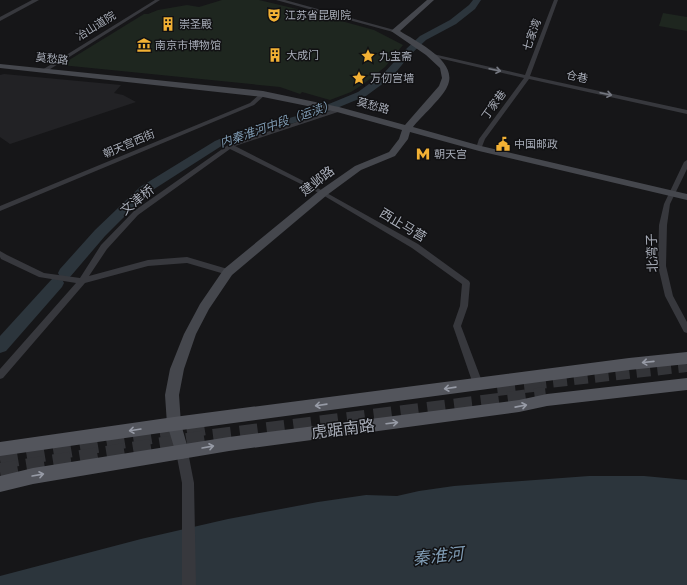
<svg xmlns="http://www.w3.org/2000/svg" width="687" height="585" font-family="Karla,'Noto Sans SC',sans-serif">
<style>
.built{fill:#222225}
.green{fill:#1e261f}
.water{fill:#2c353c}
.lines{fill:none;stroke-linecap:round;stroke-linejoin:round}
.river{fill:#2c353c;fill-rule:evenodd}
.trunk-tunnel-far1{stroke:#333438;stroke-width:14;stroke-dasharray:14 7;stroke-linecap:butt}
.trunk-tunnel{stroke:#333438;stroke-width:18;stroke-dasharray:18 9;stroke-linecap:butt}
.minor{fill:#37383d;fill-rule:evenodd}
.tertiary{fill:#37383d;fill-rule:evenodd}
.secondary{fill:#45474d;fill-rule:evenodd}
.primary{fill:#53555c;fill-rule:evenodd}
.oneway{stroke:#757881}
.oneway2{stroke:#979ba6}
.labels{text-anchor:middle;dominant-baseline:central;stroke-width:3;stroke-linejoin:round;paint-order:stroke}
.far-poi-label{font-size:11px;fill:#a8adb8;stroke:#111113;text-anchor:start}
.far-street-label{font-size:11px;fill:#a8adb8;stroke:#111113}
.far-water-label{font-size:12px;font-style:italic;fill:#7f9bb3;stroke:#111113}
.street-label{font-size:13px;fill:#a8adb8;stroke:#111113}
.near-street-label{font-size:16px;fill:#a8adb8;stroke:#111113}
.near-water-label{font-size:17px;font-style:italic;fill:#7f9bb3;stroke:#111113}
</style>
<rect width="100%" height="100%" fill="#161618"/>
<polygon class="built" points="4,74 121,85 114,93 123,95 136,102 10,144 0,137 0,75"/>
<g class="green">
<polygon points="222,0 259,0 305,11 374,30 403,45 385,67 362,85 351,92 330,100 302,92 300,94 280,87 61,65 144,14 148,14 158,10 187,5 199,7"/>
<polygon points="663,13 687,17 687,31 659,26"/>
</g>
<polygon class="water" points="589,476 644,476 687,480 687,585 0,585 0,576 141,539 228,519 318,502 366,495 397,496 419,491 454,486"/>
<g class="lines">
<g class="river">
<polygon points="473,0 481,0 475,9 456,24 426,40 410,55 392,77 366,96 315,117 237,139 223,145 148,193 105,236 70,277 65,278 60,277 58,273 60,269 95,230 140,187 215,141 229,135 307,113 358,92 384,73 404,51 420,36 450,20 469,5"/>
<polygon points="57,278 62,279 64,283 62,287 6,351 0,353 0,336 52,279"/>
</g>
<polyline class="trunk-tunnel-far1" points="532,383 687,365"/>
<g class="trunk-tunnel">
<polyline points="497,387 541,382"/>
<polyline points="0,460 212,425"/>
<polyline points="0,472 213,438 546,396"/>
</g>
<g class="minor">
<polygon points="155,0 160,0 47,71 42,70"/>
<polygon points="554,0 558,0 530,76 687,110 687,114 529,79 485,139 481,149 477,149 476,148 479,139 524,78 430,56 433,54 525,75"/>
<polygon points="261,93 266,94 254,105 0,211 0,206 250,103"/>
<polygon points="339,108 341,109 341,111 235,146 325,192 418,244 469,281 470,283 468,306 461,326 483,384 481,387 478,388 475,387 473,384 453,326 460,306 462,284 412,248 321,194 230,149 138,215 107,249 89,276 148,260 187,257 231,270 232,272 231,274 228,275 187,263 148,266 85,283 3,378 0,379 0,369 76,283 39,277 1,259 0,257 0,251 7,255 44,273 80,278 101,245 134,211 228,145"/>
<polygon points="687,160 687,169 670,204 667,225 666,266 673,296 687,322 687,333 684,332 665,296 658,266 659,225 664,204 684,162"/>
</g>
<g class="tertiary">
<polygon points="32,0 39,0 0,21 0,17"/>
<polygon points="276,0 285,0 398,31 393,32"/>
<polygon points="182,447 186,448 188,452 194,483 196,585 182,585 182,483 176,452 178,448"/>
</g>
<path class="secondary" d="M427 0H434L400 31C417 42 460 62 447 87 442 98 421 117 413 127L481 146 687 194V200L479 151 410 132 408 139 395 156 361 170 327 195 232 275 209 309 196 334 184 369 179 395 181 424 189 452 187 457 182 459 177 457 167 424 165 395 170 369 184 334 200 304 224 269 319 191 355 166 389 152 399 139 402 130 337 112 263 97 0 68V64L263 91 339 107 405 125 439 86 442 78 440 68 426 55 391 31Z"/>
<g class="primary">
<polygon points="687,352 687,364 629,370 174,431 0,456 0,442 174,417 629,358"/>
<polygon points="687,378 687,390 547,406 519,412 229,451 33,484 0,492 0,476 33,468 229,437 519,400 547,394"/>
</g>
</g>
<defs><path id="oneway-shaft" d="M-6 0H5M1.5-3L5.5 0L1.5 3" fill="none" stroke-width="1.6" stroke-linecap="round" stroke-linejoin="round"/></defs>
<g class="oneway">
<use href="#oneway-shaft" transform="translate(495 70) rotate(12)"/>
<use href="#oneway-shaft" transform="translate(606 94) rotate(12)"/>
</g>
<g class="oneway2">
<use href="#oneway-shaft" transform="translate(648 362) rotate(174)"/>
<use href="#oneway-shaft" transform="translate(450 388) rotate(172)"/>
<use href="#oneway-shaft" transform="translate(321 405) rotate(172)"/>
<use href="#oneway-shaft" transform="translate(521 406) rotate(-11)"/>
<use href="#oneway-shaft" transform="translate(392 423) rotate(-7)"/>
<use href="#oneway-shaft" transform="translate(135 430) rotate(171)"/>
<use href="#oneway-shaft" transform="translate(208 447) rotate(-10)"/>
<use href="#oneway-shaft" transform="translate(38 475) rotate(-10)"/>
</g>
<defs>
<symbol id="theatre-bare" viewBox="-9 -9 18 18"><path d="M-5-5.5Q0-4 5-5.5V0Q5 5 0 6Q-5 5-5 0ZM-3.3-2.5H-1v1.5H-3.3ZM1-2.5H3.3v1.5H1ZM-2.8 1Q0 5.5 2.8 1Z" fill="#f2b134" stroke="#111113" stroke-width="2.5" paint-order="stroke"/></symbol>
<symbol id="building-bare" viewBox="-9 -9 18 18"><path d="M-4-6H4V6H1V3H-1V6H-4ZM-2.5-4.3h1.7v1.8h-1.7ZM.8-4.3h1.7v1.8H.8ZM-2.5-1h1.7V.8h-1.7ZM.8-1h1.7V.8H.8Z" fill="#f2b134" stroke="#111113" stroke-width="2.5" paint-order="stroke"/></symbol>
<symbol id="museum-bare" viewBox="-9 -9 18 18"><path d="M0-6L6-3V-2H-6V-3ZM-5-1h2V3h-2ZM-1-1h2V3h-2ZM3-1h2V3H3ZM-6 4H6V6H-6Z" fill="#f2b134" stroke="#111113" stroke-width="2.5" paint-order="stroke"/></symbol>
<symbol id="sight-bare" viewBox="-9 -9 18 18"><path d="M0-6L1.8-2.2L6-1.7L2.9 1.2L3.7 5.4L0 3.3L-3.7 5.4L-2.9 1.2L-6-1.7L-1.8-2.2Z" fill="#f2b134" stroke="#111113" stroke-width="2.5" paint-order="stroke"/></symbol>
<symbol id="civic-bare" viewBox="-9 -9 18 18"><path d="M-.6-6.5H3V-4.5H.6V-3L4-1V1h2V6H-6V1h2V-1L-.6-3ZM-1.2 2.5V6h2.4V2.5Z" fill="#f2b134" stroke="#111113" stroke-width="2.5" paint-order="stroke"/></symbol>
<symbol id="metro-bare" viewBox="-9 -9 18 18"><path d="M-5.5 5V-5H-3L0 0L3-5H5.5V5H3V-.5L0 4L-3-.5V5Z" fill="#f2b134" stroke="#111113" stroke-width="2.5" paint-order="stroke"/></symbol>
</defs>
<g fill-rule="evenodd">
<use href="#theatre-bare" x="264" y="5" width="20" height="20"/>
<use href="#building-bare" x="158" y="14" width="20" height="20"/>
<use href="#museum-bare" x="134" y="35" width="20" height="20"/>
<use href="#building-bare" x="265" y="45" width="20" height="20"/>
<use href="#sight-bare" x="358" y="46" width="20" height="20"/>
<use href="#sight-bare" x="349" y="68" width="20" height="20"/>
<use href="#civic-bare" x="493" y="134" width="20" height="20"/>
<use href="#metro-bare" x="413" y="144" width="20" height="20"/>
</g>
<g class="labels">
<g class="far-poi-label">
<text x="285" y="15">江苏省昆剧院</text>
<text x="179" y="24">崇圣殿</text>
<text x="155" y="45">南京市博物馆</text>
<text x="286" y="55">大成门</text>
<text x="379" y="56">九宝斋</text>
<text x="370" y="78">万仞宫墙</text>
<text x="514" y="144">中国邮政</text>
<text x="434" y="154">朝天宫</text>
</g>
<g class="far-street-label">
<text transform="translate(96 26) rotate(-32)">冶山道院</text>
<text transform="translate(532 35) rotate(-70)">七家湾</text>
<text transform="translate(52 59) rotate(6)">莫愁路</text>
<text transform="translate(577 77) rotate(12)">仓巷</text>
<text transform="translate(494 105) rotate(-54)">丁家巷</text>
<text transform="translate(373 106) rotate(15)">莫愁路</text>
<text transform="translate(129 144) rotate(-23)">朝天宫西街</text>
</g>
<g class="far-water-label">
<text transform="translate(277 124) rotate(-19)">内秦淮河中段（运渎）</text>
</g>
<g class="street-label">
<text transform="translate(317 181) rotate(-38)">建邺路</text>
<text transform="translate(137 200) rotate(-39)">文津桥</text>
<text transform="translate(403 225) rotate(31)">西止马营</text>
<text transform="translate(652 253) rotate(-92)">北湾子</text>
</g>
<g class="near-street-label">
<text transform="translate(343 429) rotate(-7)">虎踞南路</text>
</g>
<g class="near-water-label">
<text transform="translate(438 556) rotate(-6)">秦淮河</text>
</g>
</g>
</svg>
